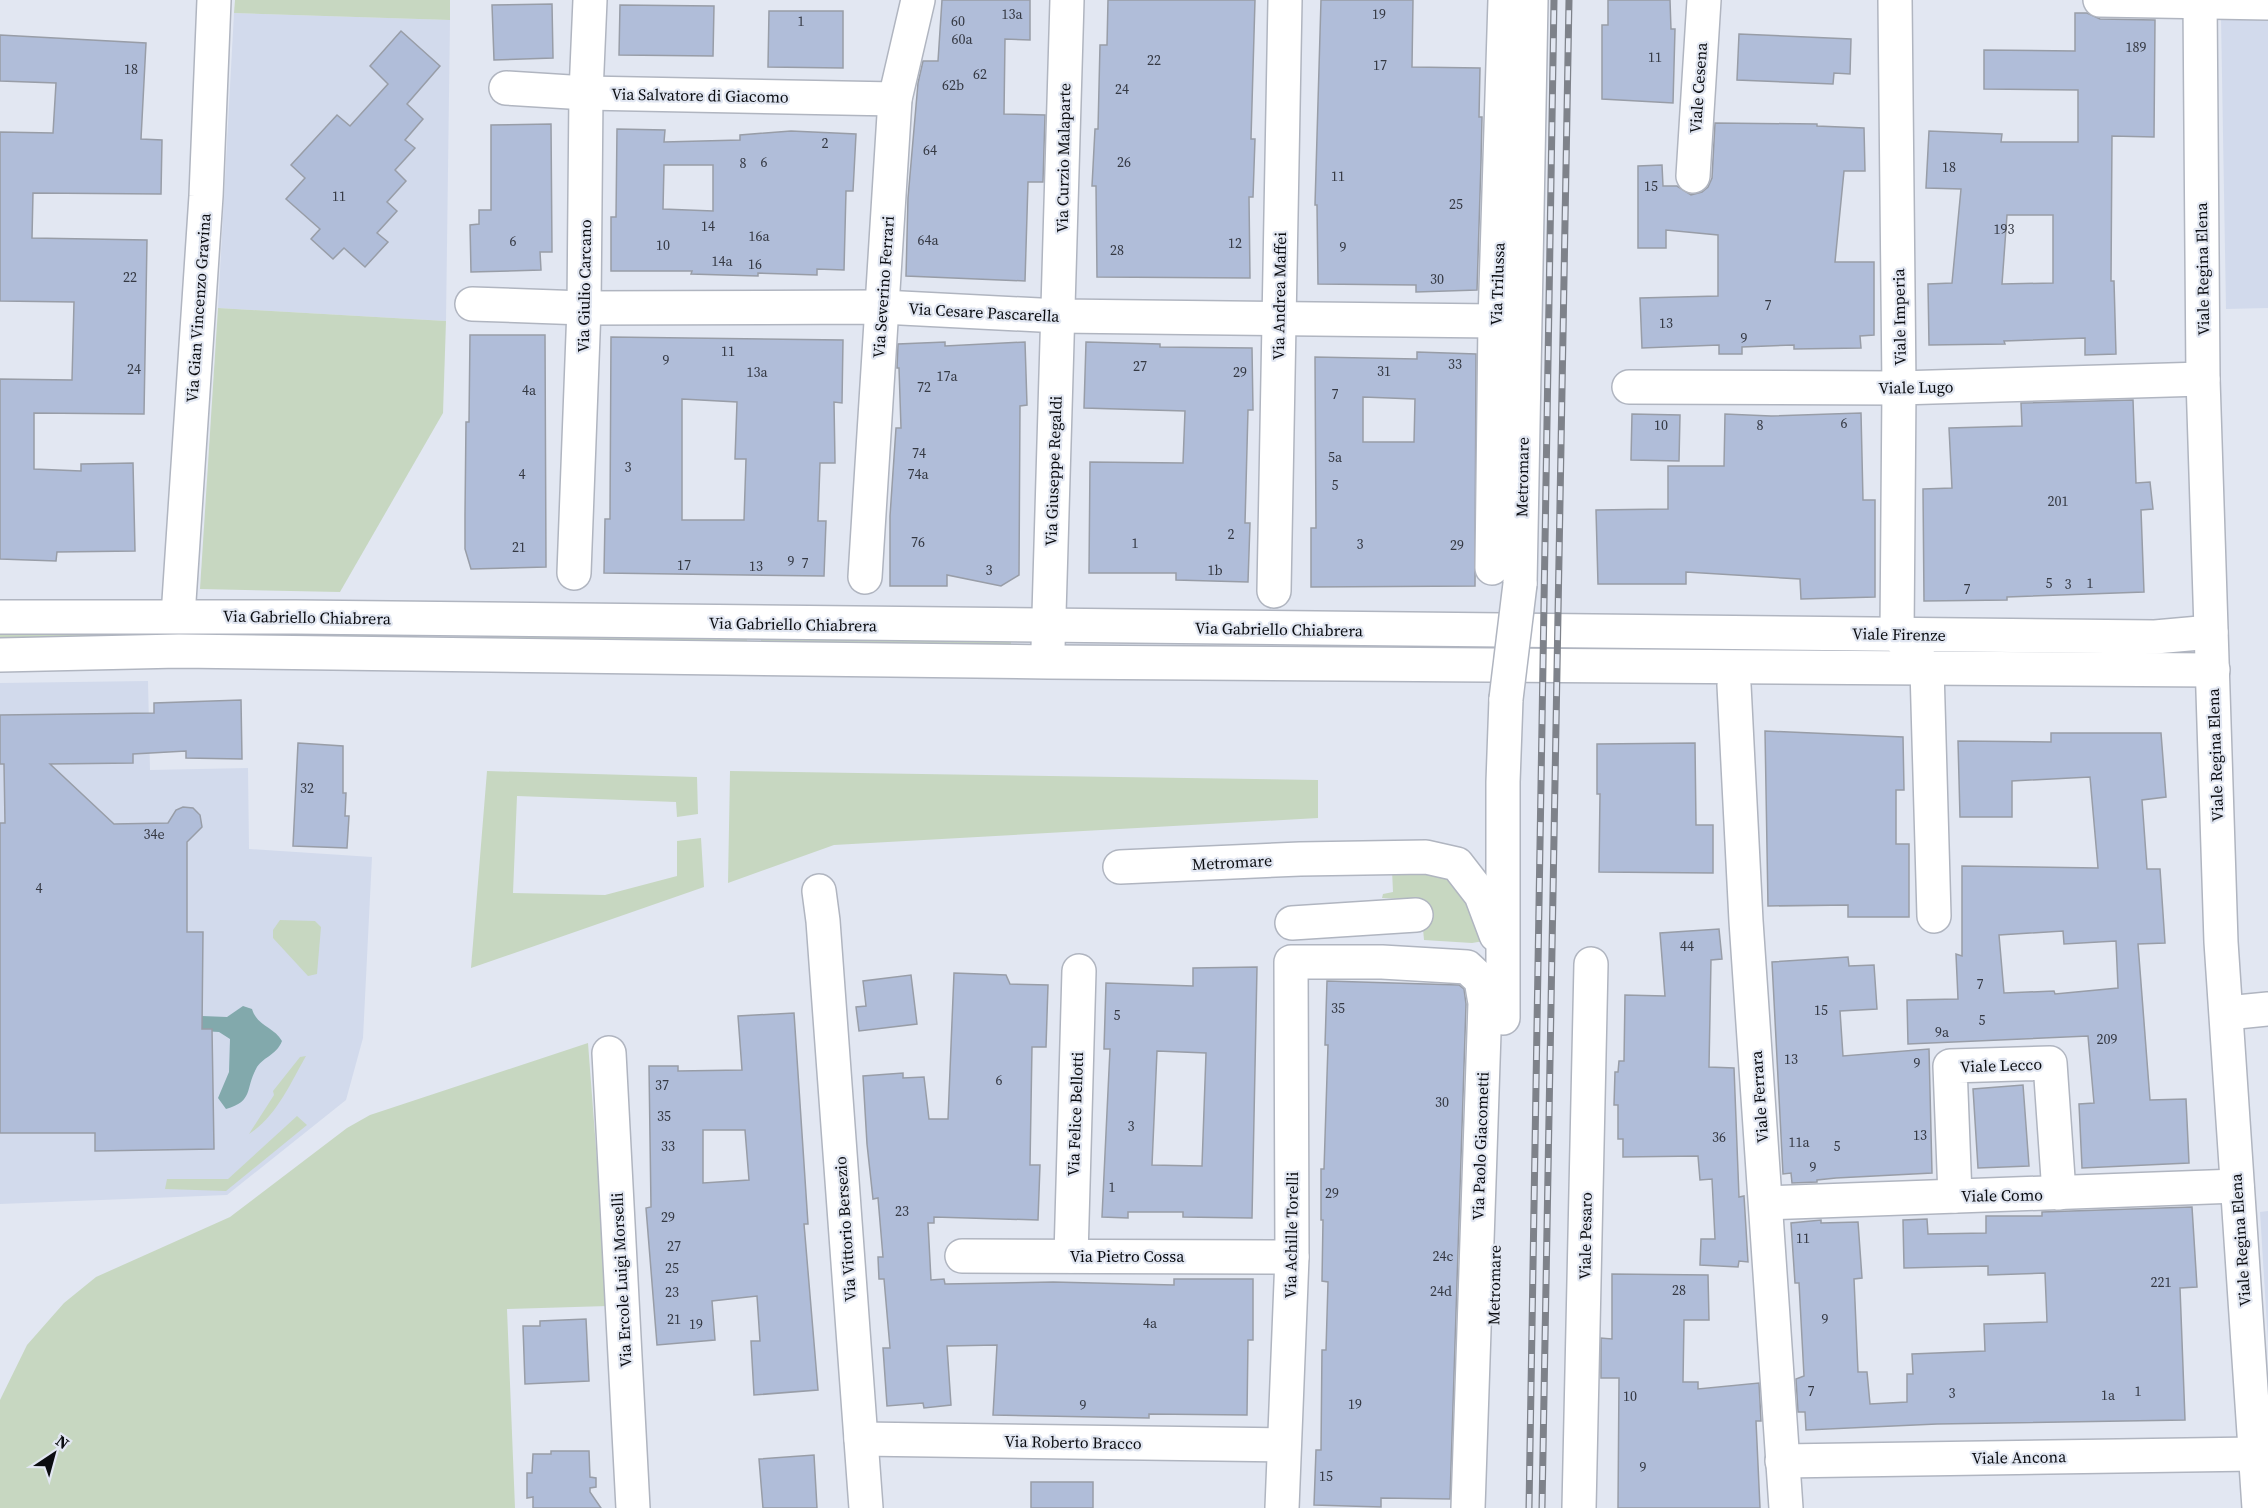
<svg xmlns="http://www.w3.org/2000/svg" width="2268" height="1508" font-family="'Source Serif 4',serif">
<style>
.built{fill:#d2daec}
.green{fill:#c7d7c1}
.water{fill:#82a9ac}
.building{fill:#b0bdd9;stroke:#989da7;stroke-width:1.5;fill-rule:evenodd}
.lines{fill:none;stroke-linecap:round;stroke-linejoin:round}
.minor-casing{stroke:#b0b5c0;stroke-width:36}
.minor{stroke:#fff;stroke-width:33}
.rail-casing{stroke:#7e828a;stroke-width:7}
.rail{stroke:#e2e7f2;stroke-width:4.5;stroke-dasharray:14;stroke-linecap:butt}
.minor-bridge-casing{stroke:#b0b5c0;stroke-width:36;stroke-linecap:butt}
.minor-bridge{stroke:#fff;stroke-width:33}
.labels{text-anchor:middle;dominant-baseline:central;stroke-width:4.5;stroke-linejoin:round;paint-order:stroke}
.number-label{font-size:14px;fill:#343842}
.street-label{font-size:16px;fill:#0a0c10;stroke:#e2e7f2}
</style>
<rect width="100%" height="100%" fill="#e2e7f2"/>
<g class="built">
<polygon points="234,13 450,20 446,321 218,308"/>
<polygon points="2268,16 2268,308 2226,309 2221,17"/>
<polygon points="148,681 150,770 248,768 249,849 372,857 363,1038 346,1100 227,1195 0,1204 0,683"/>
<polygon points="2268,1211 2268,1342 2260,1212"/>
</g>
<g class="green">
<polygon points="235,0 450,0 450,20 234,13"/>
<polygon points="218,308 446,321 443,413 340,592 200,589"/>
<polygon points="56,631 417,635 417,641 0,639 0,632"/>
<polygon points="485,635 747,637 747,643 485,641"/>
<polygon points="761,638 1011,641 1011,647 761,644"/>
<polygon points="1428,645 1874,648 1874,654 1429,651"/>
<polygon points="487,771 697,777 698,814 677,817 676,802 517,796 513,893 605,895 677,876 677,841 701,838 704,887 471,968"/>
<polygon points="730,771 1318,780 1318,818 834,845 728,883"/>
<polygon points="1392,870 1441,871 1458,884 1484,941 1472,943 1424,940 1421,906 1385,912 1386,899 1404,899 1382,898 1383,894 1393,892"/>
<polygon points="280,920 315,921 321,927 317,974 308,976 273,938 273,930"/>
<polygon points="588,1043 608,1306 507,1309 515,1508 0,1508 0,1400 27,1345 64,1303 96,1277 230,1217 347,1128 370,1115"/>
<path d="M306 1056C290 1084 276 1117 249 1134L274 1095 273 1091 300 1057Z"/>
<polygon points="297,1116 307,1125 226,1191 165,1189 167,1179 228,1179"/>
</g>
<path class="water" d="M243 1006 252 1009C257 1026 274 1027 282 1041 276 1056 262 1057 256 1069 245 1089 254 1101 226 1109L218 1098 229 1072 230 1039 219 1032 151 1028 177 1015 227 1017Z"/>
<g class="building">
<polygon points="942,0 1030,0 1030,40 1005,39 1004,114 1045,115 1043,182 1028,182 1025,281 906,276 908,198 918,83 923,61 938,61"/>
<polygon points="1108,0 1255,0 1251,139 1255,139 1253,197 1249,197 1250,278 1097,277 1096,186 1092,186 1095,129 1098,129 1100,45 1107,45"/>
<polygon points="1321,0 1413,0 1412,67 1480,68 1479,117 1482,117 1481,162 1477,290 1416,292 1416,285 1318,284 1317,205 1315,205"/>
<polygon points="1608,0 1670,0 1671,29 1675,29 1673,103 1602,99 1602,25 1608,25"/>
<polygon points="552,4 553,58 494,60 492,5"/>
<polygon points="620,5 714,6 713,56 619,55"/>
<polygon points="769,11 843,11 843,68 768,67"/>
<path d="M2075 13H2087L2100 19 2155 20 2154 137 2112 136 2111 281H2114L2116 354 2085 355V338L2004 341 2005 344 1929 345 1928 284 1952 283 1961 189 1926 188 1929 131 2002 134 2001 142H2078V90L1984 89V50L2075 51ZM2007 215H2053V283L2002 284Z"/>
<polygon points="401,31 440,66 407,104 423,119 405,140 415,148 395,170 406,181 387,202 397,211 377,233 388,242 365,267 344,248 333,259 311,239 320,229 286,199 305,178 291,165 337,115 350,126 388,84 370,66"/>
<polygon points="1739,34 1851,39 1850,74 1834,73 1833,84 1737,80"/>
<polygon points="0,35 146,43 141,139 162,140 161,194 33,193 32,238 147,240 144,414 34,413 34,469 81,471 81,464 133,463 135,551 57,552 56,561 0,559 0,379 72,380 74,302 0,301 0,132 53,133 56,83 0,81"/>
<polygon points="1715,123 1817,124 1817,126 1864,128 1865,171 1844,171 1835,262 1874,262 1874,335 1860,336 1861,348 1794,349 1794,345 1742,347 1742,354 1719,354 1719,345 1642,348 1640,298 1718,296 1718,235 1666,230 1666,248 1638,248 1638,166 1662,165 1663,186 1677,186 1691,195 1702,192 1708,187 1712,178"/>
<polygon points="551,124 552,252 540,252 541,270 471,272 470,225 479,224 479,210 491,210 491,125"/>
<path d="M617 129 665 130 664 142 740 140V135L791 131 856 134 853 191H846L844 270 817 269V275L758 273V276L691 274 692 271H611V217H616ZM664 165H713V211L663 209Z"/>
<polygon points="470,335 545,335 546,567 471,569 465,549 465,514 466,422 469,422"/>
<path d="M611 337 843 340 842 403 834 402 835 463H820L818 521H826L824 576 604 573 605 519H610ZM682 399 737 402 735 459H746L744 520H682Z"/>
<polygon points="945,342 945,346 1025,342 1027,405 1020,406 1019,575 1001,586 947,575 947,586 890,586 890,516 896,428 901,428 899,368 897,368 898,344"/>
<polygon points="1086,342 1160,344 1160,347 1252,348 1253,410 1248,410 1245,523 1250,523 1248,582 1176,580 1176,573 1089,573 1090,462 1183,463 1185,411 1084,408"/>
<path d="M1417 352 1476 354 1475 586 1311 587V528H1316L1315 357 1417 359ZM1363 397 1415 399 1414 442H1363Z"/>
<polygon points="2133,400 2136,483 2150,482 2153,509 2141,510 2144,592 2007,597 2007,600 1924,601 1923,489 1952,488 1949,428 2022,426 2021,403"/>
<polygon points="1861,413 1863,500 1875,500 1875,597 1801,599 1800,579 1686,572 1686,584 1598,584 1596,510 1668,509 1668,466 1724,466 1725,414 1771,416"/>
<polygon points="1632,414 1680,415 1679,461 1631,460"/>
<polygon points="241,700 242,759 186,758 186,751 133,754 133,763 50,764 114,824 168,823 176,810 183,807 193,808 200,815 202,827 187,842 187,932 203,932 202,1029 212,1029 214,1149 95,1151 95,1133 0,1133 0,823 5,823 4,764 0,764 0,715 154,713 154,703"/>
<polygon points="1765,731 1903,737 1904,790 1896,790 1896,844 1909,844 1909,917 1848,917 1848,905 1768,906"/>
<path d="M2051 733H2161L2166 797 2142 800 2147 869H2160L2165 943 2138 944 2150 1100 2186 1099 2189 1163 2082 1168 2079 1104 2094 1103 2088 1036 1908 1044 1907 1000 1958 999 1956 954 1962 956V866L2098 868 2090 777 2012 781V817H1960L1958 741 2051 742ZM2063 931 2064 944 2116 941 2118 988 2055 994 2054 991 2004 993 1999 935Z"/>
<polygon points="298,743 343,746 343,793 346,793 345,816 349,816 347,848 293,846"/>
<polygon points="1695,743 1696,825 1713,825 1713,873 1599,872 1600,794 1597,794 1597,744"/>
<polygon points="1719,929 1722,959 1711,960 1709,1067 1734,1068 1739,1197 1744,1196 1748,1262 1739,1261 1738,1267 1700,1265 1701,1239 1715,1239 1712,1179 1700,1180 1698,1156 1623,1157 1623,1139 1618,1139 1618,1105 1614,1105 1615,1072 1618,1072 1619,1061 1624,1061 1625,995 1665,996 1660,933"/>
<polygon points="1848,957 1849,966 1874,965 1877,1009 1840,1011 1843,1056 1929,1049 1932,1173 1836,1178 1817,1180 1817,1182 1792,1183 1791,1173 1783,1174 1772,962"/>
<path d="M1257 967 1252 1218 1183 1217V1212H1128V1218L1102 1217 1110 1049H1104L1106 983 1193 986V968ZM1157 1051 1206 1053 1202 1166 1152 1165Z"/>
<polygon points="954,973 1006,975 1010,984 1048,985 1046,1047 1032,1047 1030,1165 1040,1165 1038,1220 934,1217 934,1223 928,1223 931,1280 944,1279 945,1284 1053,1282 1174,1285 1174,1279 1253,1279 1253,1340 1248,1340 1247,1415 1149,1414 1149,1418 993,1415 997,1345 947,1346 951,1405 924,1408 923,1403 887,1406 883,1348 890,1348 884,1279 879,1279 878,1257 883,1257 878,1198 873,1199 867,1144 863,1076 903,1073 903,1078 924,1077 929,1119 948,1119"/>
<polygon points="911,975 917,1024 859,1031 856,1007 866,1006 863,981"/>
<polygon points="1327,981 1459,985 1464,989 1466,1004 1450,1499 1381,1498 1381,1507 1314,1505 1316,1450 1321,1450 1322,1350 1326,1350 1328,1282 1322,1281 1323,1220 1321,1220 1321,1169 1324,1169 1328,1045 1325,1045"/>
<path d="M794 1013 808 1224H804L818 1390 754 1395 751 1341H760L757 1296 712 1301 715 1340 657 1345 646 1208 651 1207 649 1066H678V1071L742 1070 738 1016ZM703 1130H745L749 1180 703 1183Z"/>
<polygon points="2023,1085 2029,1166 1978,1168 1973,1089"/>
<polygon points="2192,1207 2197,1287 2180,1288 2185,1420 1937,1424 1806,1430 1805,1412 1798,1412 1796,1379 1804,1376 1799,1283 1795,1283 1791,1223 1821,1220 1821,1223 1858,1222 1862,1278 1854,1279 1858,1372 1867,1372 1870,1404 1907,1402 1907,1374 1913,1374 1912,1354 1985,1351 1984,1324 2047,1322 2045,1273 1988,1275 1988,1266 1904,1268 1903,1220 1927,1219 1928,1234 1986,1233 1986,1216 2042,1216 2042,1212"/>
<polygon points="1612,1274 1708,1275 1709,1320 1684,1320 1683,1382 1698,1382 1698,1389 1759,1383 1761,1421 1756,1421 1760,1508 1618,1508 1619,1378 1601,1378 1601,1338 1612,1339"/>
<polygon points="586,1319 589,1381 525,1384 523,1326 540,1326 540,1321"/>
<polygon points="551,1451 589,1451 590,1477 596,1478 596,1487 590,1488 590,1492 601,1508 533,1508 533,1497 527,1498 527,1473 532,1473 533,1454 551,1454"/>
<polygon points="814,1455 817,1508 763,1508 759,1459"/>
<rect x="1031" y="1482" width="62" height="26"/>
</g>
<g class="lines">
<defs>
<g id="minor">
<polyline points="1895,0 1899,388 1897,634 1927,669 1934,916"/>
<polyline points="2100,0 2268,3"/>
<polyline points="2200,0 2203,379 2221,942 2259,1508"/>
<polyline points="506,88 586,93 895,99"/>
<polyline points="1693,176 1704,0"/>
<polyline points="472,304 584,308 882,307 1059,316 1495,321"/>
<polyline points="1629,387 1899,388 2203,379"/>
<polyline points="1492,568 1495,321 1505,0"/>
<polyline points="574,573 584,308 586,93 590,0"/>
<polyline points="865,577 895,99 918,0"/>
<polyline points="1520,584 1531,0"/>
<polyline points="1274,591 1285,0"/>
<polyline points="178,616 206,196 214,0"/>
<polyline points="0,617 296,617 2155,637 2211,632"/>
<polyline points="1048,648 1067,0"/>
<polyline points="0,655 179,651 1048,662 2213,670"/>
<polyline points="1734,685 1746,921 1786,1508"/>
<polyline points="1120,867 1300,859 1426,857 1457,864 1481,895 1496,935"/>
<polyline points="819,891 823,921 866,1508"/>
<polyline points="1292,923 1416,915"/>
<polyline points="2227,1013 2268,1009"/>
<polyline points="1503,1018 1503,782 1506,699"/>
<polyline points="609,1053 633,1508"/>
<polyline points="1955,1196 1950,1066 2050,1063 2059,1193"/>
<polyline points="1767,1203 2237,1186"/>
<polyline points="962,1256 1292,1257"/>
<polyline points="1071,1256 1079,971"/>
<polyline points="861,1439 1284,1445"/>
<polyline points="1782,1461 2255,1454"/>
<polyline points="1282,1508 1292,1257 1291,962 1382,962 1467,967 1481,980 1485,1003 1468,1508"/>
<polyline points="1579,1508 1591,964"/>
</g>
</defs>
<use href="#minor" class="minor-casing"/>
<use href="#minor" class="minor"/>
<defs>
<g id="rail">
<polyline points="1529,1508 1554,0"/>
<polyline points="1542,1508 1569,0"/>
</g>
</defs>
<use href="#rail" class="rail-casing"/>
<use href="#rail" class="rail"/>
<defs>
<polyline id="minor-bridge" points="1506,699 1520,584"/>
</defs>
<use href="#minor-bridge" class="minor-bridge-casing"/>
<use href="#minor-bridge" class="minor-bridge"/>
</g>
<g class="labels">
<g class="number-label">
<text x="1012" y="14">13a</text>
<text x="1379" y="14">19</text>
<text x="801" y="21">1</text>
<text x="958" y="21">60</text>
<text x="962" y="39">60a</text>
<text x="2136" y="47">189</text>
<text x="1655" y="57">11</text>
<text x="1154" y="60">22</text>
<text x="1380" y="65">17</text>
<text x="131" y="69">18</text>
<text x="980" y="74">62</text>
<text x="953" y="85">62b</text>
<text x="1122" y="89">24</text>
<text x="825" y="143">2</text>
<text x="930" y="150">64</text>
<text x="764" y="162">6</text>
<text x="1124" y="162">26</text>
<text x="743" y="163">8</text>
<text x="1949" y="167">18</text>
<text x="1338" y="176">11</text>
<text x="1651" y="186">15</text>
<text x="339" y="196">11</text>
<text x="1456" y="204">25</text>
<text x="708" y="226">14</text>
<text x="2004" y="229">193</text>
<text x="759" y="236">16a</text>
<text x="928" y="240">64a</text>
<text x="513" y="241">6</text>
<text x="1235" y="243">12</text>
<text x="663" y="245">10</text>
<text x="1343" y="247">9</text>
<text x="1117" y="250">28</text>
<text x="722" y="261">14a</text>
<text x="755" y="264">16</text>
<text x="130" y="277">22</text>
<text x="1437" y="279">30</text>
<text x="1768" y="305">7</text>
<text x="1666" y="323">13</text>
<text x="1744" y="338">9</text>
<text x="728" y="351">11</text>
<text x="666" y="360">9</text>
<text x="1455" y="364">33</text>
<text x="1140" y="366">27</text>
<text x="134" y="369">24</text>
<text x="1384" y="371">31</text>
<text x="757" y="372">13a</text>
<text x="1240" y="372">29</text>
<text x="947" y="376">17a</text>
<text x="924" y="387">72</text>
<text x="529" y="390">4a</text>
<text x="1335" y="394">7</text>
<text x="1844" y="423">6</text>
<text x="1661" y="425">10</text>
<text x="1760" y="425">8</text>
<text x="919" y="453">74</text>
<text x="1335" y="457">5a</text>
<text x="628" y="467">3</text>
<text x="522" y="474">4</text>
<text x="918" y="474">74a</text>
<text x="1335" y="485">5</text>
<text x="2058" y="501">201</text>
<text x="1231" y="534">2</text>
<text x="918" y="542">76</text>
<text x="1135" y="543">1</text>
<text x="1360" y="544">3</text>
<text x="1457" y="545">29</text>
<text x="519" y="547">21</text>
<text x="791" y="561">9</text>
<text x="805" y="563">7</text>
<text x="684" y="565">17</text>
<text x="756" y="566">13</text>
<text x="989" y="570">3</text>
<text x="1215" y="570">1b</text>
<text x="2049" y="583">5</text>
<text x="2090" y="583">1</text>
<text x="2068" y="584">3</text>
<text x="1967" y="589">7</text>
<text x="307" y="788">32</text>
<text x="154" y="834">34e</text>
<text x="39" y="888">4</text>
<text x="1687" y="946">44</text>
<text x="1980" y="984">7</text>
<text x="1338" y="1008">35</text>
<text x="1821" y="1010">15</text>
<text x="1117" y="1015">5</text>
<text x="1982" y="1020">5</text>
<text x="1942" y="1032">9a</text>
<text x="2107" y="1039">209</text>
<text x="1791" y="1059">13</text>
<text x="1917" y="1063">9</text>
<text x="999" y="1080">6</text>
<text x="662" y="1085">37</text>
<text x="1442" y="1102">30</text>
<text x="664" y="1116">35</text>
<text x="1131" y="1126">3</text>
<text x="1920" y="1135">13</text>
<text x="1719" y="1137">36</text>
<text x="1799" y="1142">11a</text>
<text x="668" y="1146">33</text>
<text x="1837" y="1146">5</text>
<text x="1813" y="1167">9</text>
<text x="1112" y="1187">1</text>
<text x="1332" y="1193">29</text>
<text x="902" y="1211">23</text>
<text x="668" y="1217">29</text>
<text x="1803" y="1238">11</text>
<text x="674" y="1246">27</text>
<text x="1443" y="1256">24c</text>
<text x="672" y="1268">25</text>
<text x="2161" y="1282">221</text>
<text x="1679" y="1290">28</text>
<text x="1441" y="1291">24d</text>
<text x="672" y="1292">23</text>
<text x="674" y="1319">21</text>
<text x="1825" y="1319">9</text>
<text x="1150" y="1323">4a</text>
<text x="696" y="1324">19</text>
<text x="1811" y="1391">7</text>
<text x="2138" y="1391">1</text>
<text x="1952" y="1393">3</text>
<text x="2108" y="1395">1a</text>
<text x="1630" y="1396">10</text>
<text x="1355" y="1404">19</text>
<text x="1083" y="1405">9</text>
<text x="1643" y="1467">9</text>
<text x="1326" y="1476">15</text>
</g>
<g class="street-label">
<text transform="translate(1698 88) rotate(-86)">Viale Cesena</text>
<text transform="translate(700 95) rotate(1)">Via Salvatore di Giacomo</text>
<text transform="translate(1063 158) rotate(-89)">Via Curzio Malaparte</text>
<text transform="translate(2202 269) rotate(-91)">Viale Regina Elena</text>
<text transform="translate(1497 284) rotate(-88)">Via Trilussa</text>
<text transform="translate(584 286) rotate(-89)">Via Giulio Carcano</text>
<text transform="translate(883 287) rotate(-86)">Via Severino Ferrari</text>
<text transform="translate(1279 296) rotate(-89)">Via Andrea Maffei</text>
<text transform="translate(198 308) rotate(-86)">Via Gian Vincenzo Gravina</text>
<text transform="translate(984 312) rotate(3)">Via Cesare Pascarella</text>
<text transform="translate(1899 317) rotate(-91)">Viale Imperia</text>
<text transform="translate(1916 387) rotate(-1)">Viale Lugo</text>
<text transform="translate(1053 471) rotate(-88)">Via Giuseppe Regaldi</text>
<text transform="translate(1522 477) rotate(-89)">Metromare</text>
<text transform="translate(307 617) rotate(1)">Via Gabriello Chiabrera</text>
<text transform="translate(793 624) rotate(1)">Via Gabriello Chiabrera</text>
<text transform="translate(1279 629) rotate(1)">Via Gabriello Chiabrera</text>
<text transform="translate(1899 634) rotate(1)">Viale Firenze</text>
<text transform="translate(2215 755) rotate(-92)">Viale Regina Elena</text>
<text transform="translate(1232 862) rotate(-3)">Metromare</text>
<text transform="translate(2001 1065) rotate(-2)">Viale Lecco</text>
<text transform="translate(1759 1097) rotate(-94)">Viale Ferrara</text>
<text transform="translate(1075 1114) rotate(-88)">Via Felice Bellotti</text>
<text transform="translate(1480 1146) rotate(-88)">Via Paolo Giacometti</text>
<text transform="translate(2002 1195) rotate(-1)">Viale Como</text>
<text transform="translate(845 1229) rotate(-94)">Via Vittorio Bersezio</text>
<text transform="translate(1291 1235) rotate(-89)">Via Achille Torelli</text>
<text transform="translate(1585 1236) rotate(-89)">Viale Pesaro</text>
<text transform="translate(2240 1240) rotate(-94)">Viale Regina Elena</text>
<text x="1127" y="1256">Via Pietro Cossa</text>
<text transform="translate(621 1280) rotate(-93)">Via Ercole Luigi Morselli</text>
<text transform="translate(1494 1285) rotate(-89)">Metromare</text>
<text transform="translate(1073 1442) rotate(1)">Via Roberto Bracco</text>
<text transform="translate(2019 1457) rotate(-1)">Viale Ancona</text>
</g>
</g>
<g transform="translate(54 1454) rotate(36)" stroke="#e2e7f2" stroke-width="4.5" paint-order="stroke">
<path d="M0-4.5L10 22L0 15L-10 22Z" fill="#0a0c10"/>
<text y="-9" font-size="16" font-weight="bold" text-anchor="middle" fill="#0a0c10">N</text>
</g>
</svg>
